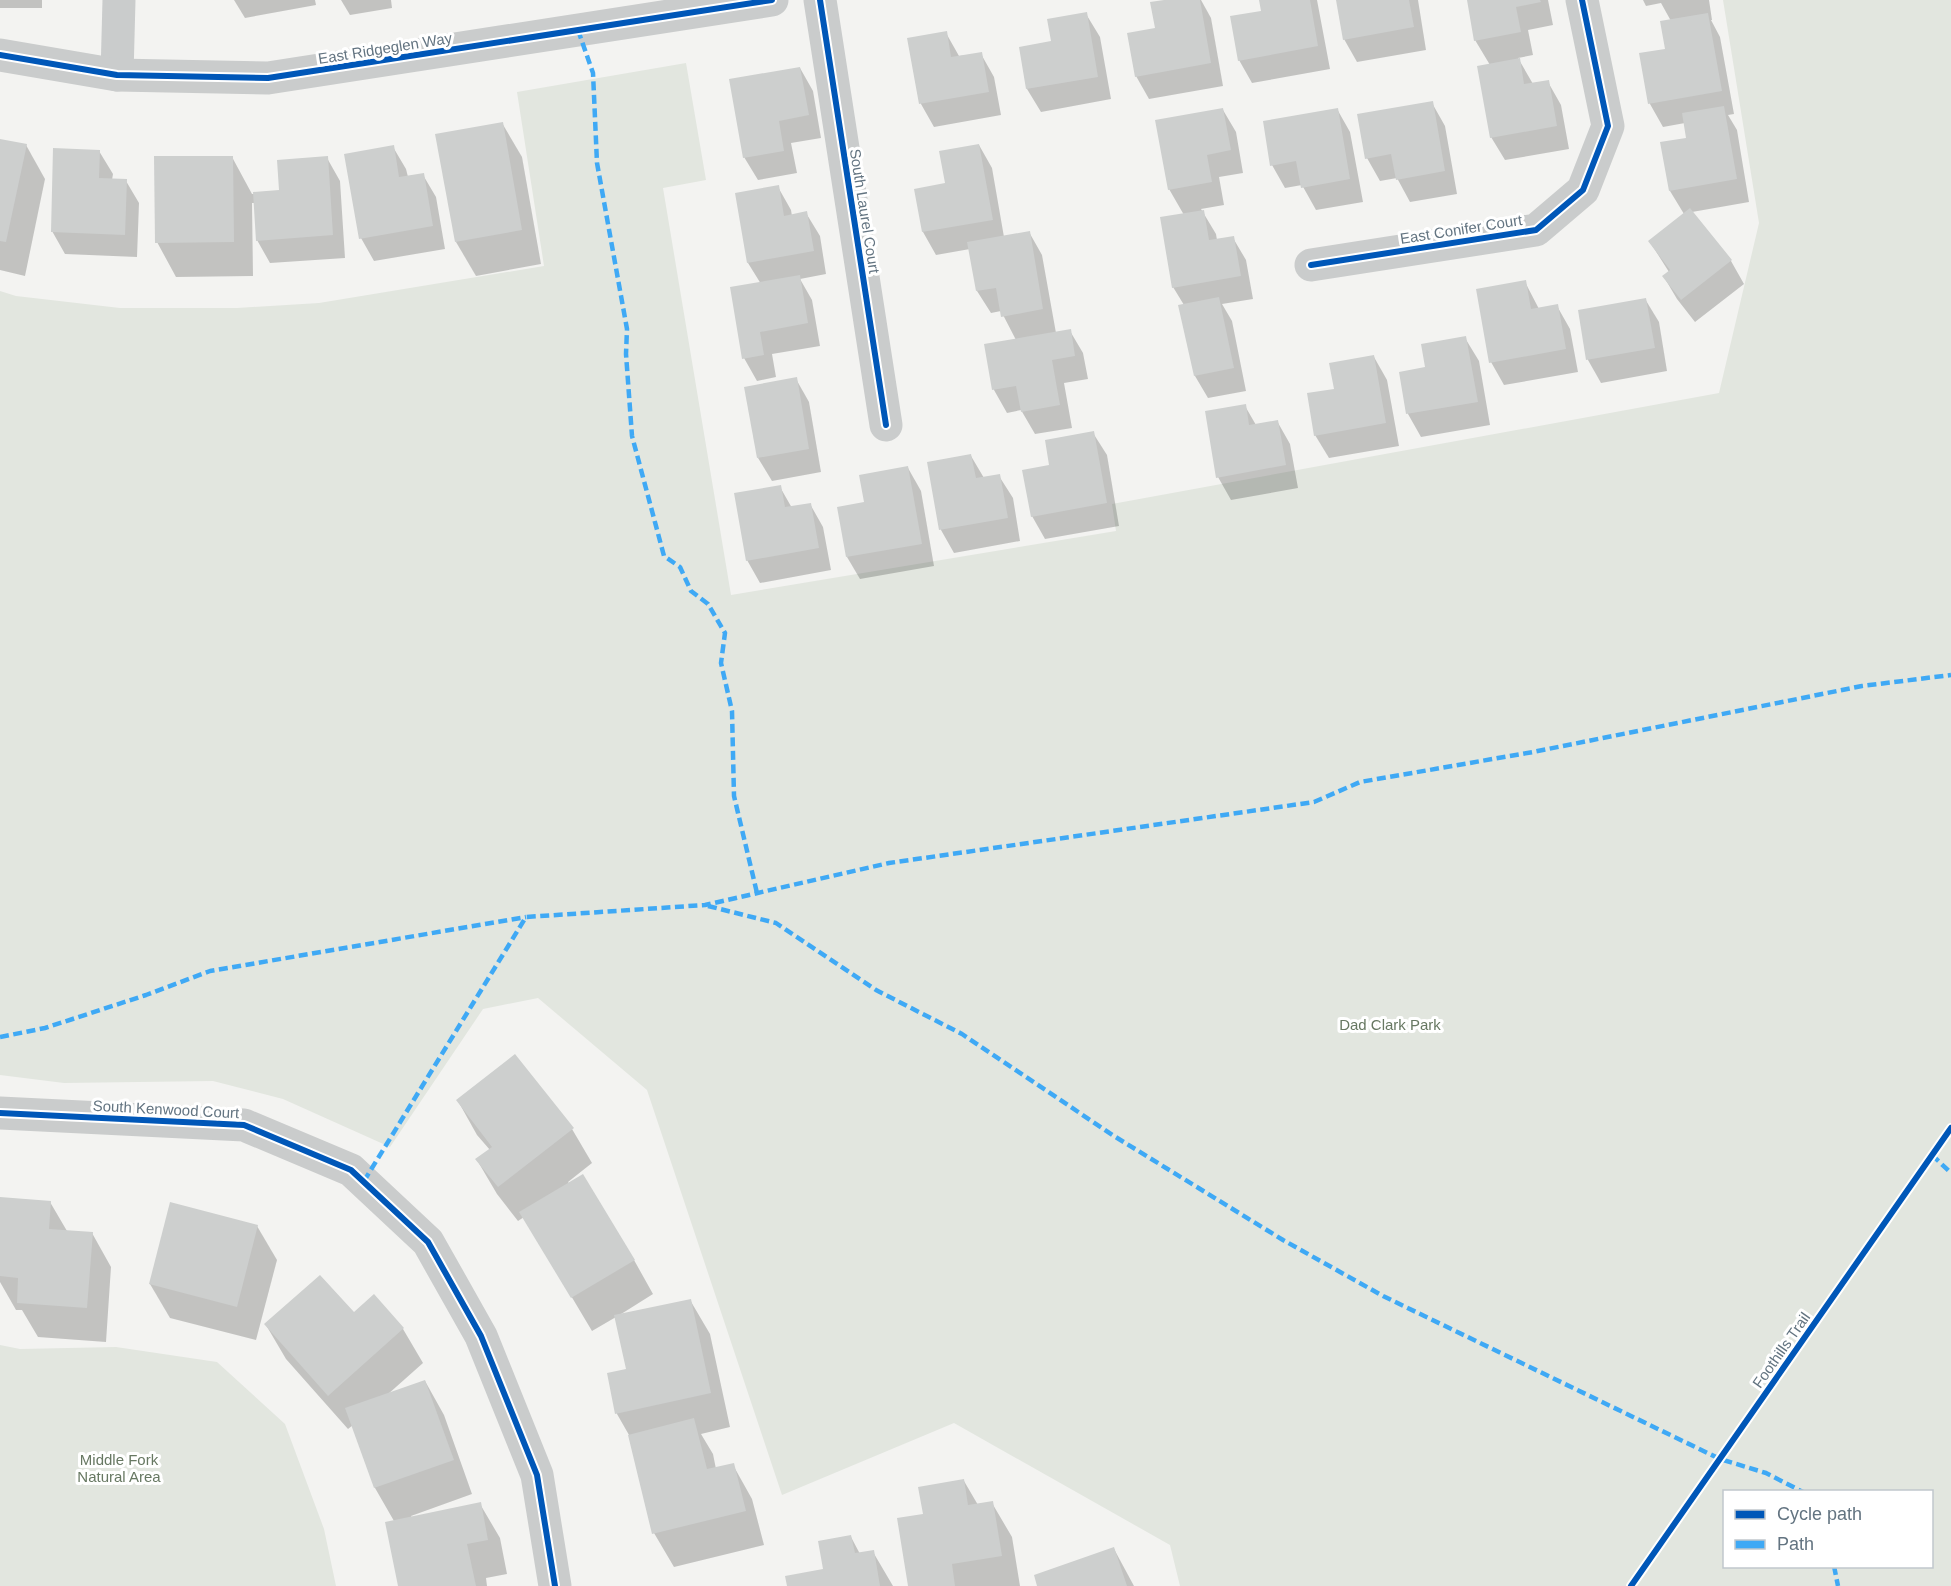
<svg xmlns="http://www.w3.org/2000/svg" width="1951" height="1586" font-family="Helvetica,sans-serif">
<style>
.green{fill:#e2e6df;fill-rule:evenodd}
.shadow{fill:#0003}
.building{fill:#cdcfce}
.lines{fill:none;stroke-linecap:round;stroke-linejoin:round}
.minor{stroke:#cacccc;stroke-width:33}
.tertiary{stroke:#cacccc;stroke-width:33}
.quiet{stroke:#3fa9f5;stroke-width:4.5;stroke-dasharray:9 4.5;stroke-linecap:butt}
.cycleway-casing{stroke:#fff;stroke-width:10}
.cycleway{stroke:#0057b8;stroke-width:6}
.labels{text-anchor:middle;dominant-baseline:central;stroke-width:6;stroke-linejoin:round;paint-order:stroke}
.street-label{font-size:15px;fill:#637481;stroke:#fff}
.park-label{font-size:15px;fill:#677862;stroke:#fff}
</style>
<rect width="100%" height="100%" fill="#f3f3f1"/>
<g class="green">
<path d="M1723 0H1951V1586H1180L1170 1545 954 1423 782 1495 647 1090 538 998 483 1009 390 1147 283 1099 213 1081 64 1083 0 1075V291L16 296 120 308H237L319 303 544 266 517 92 686 63 706 180 663 188 731 595 1116 531 1112 504 1719 393 1759 223ZM1724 1492H1932V1566H1724Z"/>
<polygon points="0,1345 20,1349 116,1347 217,1362 285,1424 324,1529 336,1586 0,1586"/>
</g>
<g class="shadow">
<rect x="0" y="0" width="42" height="8"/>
<polygon points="234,0 315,0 316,5 245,18"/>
<polygon points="341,0 391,0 392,8 350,15"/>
<polygon points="1173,0 1201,0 1211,18 1223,86 1149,99 1136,76"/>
<polygon points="1261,0 1317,0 1330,69 1252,83 1239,60 1263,12"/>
<polygon points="1337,0 1418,0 1426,50 1357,62 1344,39"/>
<polygon points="1468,0 1548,0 1553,25 1528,30 1533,55 1518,58 1533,84 1548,82 1561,105 1569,149 1505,160 1491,137 1490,65 1475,40"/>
<polygon points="1643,0 1709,0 1712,20 1711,20 1720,37 1734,114 1728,115 1737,130 1749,202 1692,212 1731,261 1744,284 1695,322 1677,299 1664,277 1669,272 1650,242 1684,214 1670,191 1662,143 1688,139 1685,123 1663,127 1650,104 1641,54 1667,50 1671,21 1661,3 1646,6"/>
<polygon points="1086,14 1100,37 1111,99 1041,112 1027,89 1020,48 1053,42"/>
<polygon points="946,33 959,56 981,54 994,77 1001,115 934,127 921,104 909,39"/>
<polygon points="800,68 813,91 821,138 791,143 797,173 758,180 744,157"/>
<polygon points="1432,103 1445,126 1457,194 1410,202 1397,178 1380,181 1367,158"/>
<polygon points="1337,109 1350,132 1363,202 1316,210 1302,185 1285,188 1272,165"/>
<polygon points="1223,110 1236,132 1243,173 1219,177 1224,205 1201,209 1216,234 1217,240 1233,238 1246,260 1253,299 1222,304 1232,321 1246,391 1208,398 1195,376 1184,305 1173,287 1184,215 1169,189"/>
<polygon points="502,123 522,157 541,264 476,276 456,242"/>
<polygon points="0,140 26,145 45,179 25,276 0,270"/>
<polygon points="979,145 992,168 1004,237 1029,232 1042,255 1056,333 1070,331 1083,353 1088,379 1064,383 1072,428 1035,434 1021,410 1007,413 994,390 986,345 1016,340 1001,311 991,313 977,291 970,249 936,255 923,232 916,190 947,185"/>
<polygon points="393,147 406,169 408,177 423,175 436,197 445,249 374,261 361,238"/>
<polygon points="99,151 113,174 112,180 126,181 139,203 137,257 65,254 52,231"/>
<polygon points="232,157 252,194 280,192 327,158 340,181 345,258 270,263 257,240 255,203 252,203 253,276 176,277 157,242"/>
<polygon points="778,187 791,210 792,216 806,213 820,236 826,274 800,279 812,300 820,346 772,354 776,377 757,381 744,358 761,284 748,263"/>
<polygon points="1525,282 1539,309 1557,306 1570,329 1578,372 1504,385 1491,362"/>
<polygon points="1645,299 1659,322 1667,371 1601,383 1588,360 1579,311"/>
<polygon points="1465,338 1479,361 1490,425 1421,437 1408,414 1401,373 1427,369"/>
<polygon points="1374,357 1387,380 1399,446 1329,458 1315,435"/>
<polygon points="796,379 809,402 821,472 772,481 758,458"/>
<polygon points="1245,406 1256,425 1277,421 1290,444 1298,488 1231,500 1218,477"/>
<polygon points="1093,433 1107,455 1119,526 1045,539 1032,516"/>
<polygon points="971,456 984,478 999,476 1013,498 1020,541 954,553 941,530 929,463"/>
<polygon points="908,468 921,491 934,566 860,579 847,557 866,504"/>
<polygon points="780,487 792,508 810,504 823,527 831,570 760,583 747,560"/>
<polygon points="458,1101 572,1129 592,1163 568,1182 634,1260 653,1294 618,1316 690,1300 710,1334 730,1427 701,1434 713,1454 716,1469 733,1465 752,1499 764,1545 674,1567 654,1533 629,1435 617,1414 608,1374 628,1370 616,1317 592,1331 524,1217 518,1221 497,1194 477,1160 490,1150 477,1135"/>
<polygon points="50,1202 67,1231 92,1233 111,1267 106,1342 38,1337 22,1310 16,1310 0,1282 0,1224"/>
<polygon points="257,1226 277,1260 256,1340 170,1318 150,1284"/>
<polygon points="354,1315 403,1329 423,1363 387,1395 425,1381 444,1415 472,1494 411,1516 412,1518 480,1504 500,1538 507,1574 486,1578 487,1586 400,1586 394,1521 375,1488 353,1425 348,1429 286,1359 266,1325"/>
<polygon points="964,1481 978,1505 992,1503 1012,1537 1020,1586 909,1586"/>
<polygon points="851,1537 860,1554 873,1552 893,1586 788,1586 824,1570"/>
<polygon points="1114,1549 1134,1586 1039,1586"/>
</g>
<g class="building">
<polygon points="1164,0 1200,0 1211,63 1135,77 1127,33 1155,28 1150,2"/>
<polygon points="1259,0 1310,0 1318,46 1238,61 1230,16 1261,11"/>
<polygon points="1336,0 1409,0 1414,27 1343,40"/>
<polygon points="1467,0 1540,0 1541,2 1516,7 1521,32 1474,41"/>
<polygon points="1087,12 1098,77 1026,89 1019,47 1051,41 1047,19"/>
<polygon points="1708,13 1722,91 1648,104 1639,53 1665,49 1660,21"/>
<polygon points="947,31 951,57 982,52 989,92 919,104 907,38"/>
<polygon points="1520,58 1524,84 1549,80 1557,126 1490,138 1477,66"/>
<polygon points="800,67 809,115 779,121 784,151 743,158 729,79"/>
<polygon points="1433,101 1445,171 1396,180 1391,154 1365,159 1357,114"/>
<polygon points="1724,106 1737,179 1669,191 1660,142 1686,138 1682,113"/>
<polygon points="1223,108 1231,150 1207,155 1212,182 1168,190 1155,120"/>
<polygon points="1338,108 1350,179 1301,188 1296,161 1270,166 1263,121"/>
<polygon points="503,122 522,230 455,242 435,134"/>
<polygon points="0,139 27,144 6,242 0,241"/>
<polygon points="979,144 993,220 922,232 914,189 945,183 939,151"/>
<polygon points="394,145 399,177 424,173 433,226 359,239 344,154"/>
<polygon points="53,148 100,150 99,178 127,179 125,235 51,232"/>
<polygon points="154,156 233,156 234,242 155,243"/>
<polygon points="328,156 333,235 256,241 253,192 279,190 277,160"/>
<polygon points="779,185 784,216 807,211 814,251 747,263 735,193"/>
<polygon points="1690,208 1732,260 1681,300 1662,276 1670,270 1648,241"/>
<polygon points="1204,210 1209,240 1234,236 1241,276 1172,288 1160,217"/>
<polygon points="1030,231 1043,309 1001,317 996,288 976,291 967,242"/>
<polygon points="800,275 808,323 760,332 764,355 742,359 730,287"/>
<polygon points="1526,280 1531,309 1558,304 1566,349 1489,363 1476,289"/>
<polygon points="1219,297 1234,368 1194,376 1178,305"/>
<polygon points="1646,298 1655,348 1586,360 1578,310"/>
<polygon points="1071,329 1075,356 1052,360 1060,405 1021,412 1016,386 992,390 984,344"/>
<polygon points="1466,336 1478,402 1406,414 1399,372 1425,367 1421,344"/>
<polygon points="1374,355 1386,423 1314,436 1307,393 1334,389 1329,363"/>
<polygon points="797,377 809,449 757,458 744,387"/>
<polygon points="1246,404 1249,425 1278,420 1286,465 1216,478 1205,411"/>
<polygon points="1094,431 1107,503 1031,517 1022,470 1049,465 1045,440"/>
<polygon points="971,454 976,478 1000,474 1008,518 939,530 927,462"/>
<polygon points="908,466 922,544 846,557 837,507 864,502 859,475"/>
<polygon points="781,485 785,507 811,503 819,548 746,561 734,493"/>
<polygon points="515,1054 574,1128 498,1187 475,1159 492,1147 456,1100"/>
<polygon points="583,1174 635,1260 571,1298 519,1212"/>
<polygon points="0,1197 51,1201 49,1229 93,1232 87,1308 17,1303 18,1278 0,1276"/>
<polygon points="170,1202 258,1225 237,1307 149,1284"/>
<polygon points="320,1275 354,1312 374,1294 404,1328 328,1396 264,1324"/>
<polygon points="691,1299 711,1393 615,1414 607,1373 626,1369 614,1315"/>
<polygon points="425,1380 454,1460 374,1488 345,1408"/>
<polygon points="694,1418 707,1469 734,1463 746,1511 652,1534 628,1435"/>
<polygon points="964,1479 968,1505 993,1501 1002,1556 952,1564 955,1586 908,1586 897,1518 923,1514 918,1487"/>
<polygon points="481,1502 488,1540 467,1544 476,1586 398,1586 385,1522"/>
<polygon points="851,1535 855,1553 874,1550 880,1586 787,1586 785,1576 823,1569 818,1541"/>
<polygon points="1114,1547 1127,1586 1037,1586 1034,1575"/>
</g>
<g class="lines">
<g class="minor">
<polyline points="820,0 886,425"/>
<polyline points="117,75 119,0"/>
<polyline points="1311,265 1536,230 1583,190 1608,126 1582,0"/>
<polyline points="0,1113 244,1125 351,1170 428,1242 481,1336 537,1475 555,1586"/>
</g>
<polyline class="tertiary" points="0,55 117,75 268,78 772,0"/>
<g class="quiet">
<polyline points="578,30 593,73 597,163 627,329 626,354 632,436 664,556 680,567 691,591 708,604 725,633 721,663 732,711 734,796 757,893"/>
<polyline points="708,906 776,923 876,990 962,1034 1114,1136 1283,1240 1383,1296 1720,1459 1766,1473 1803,1492"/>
<polyline points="0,1037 45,1028 146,995 210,971 526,917"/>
<polyline points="1932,1155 1951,1173"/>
<polyline points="364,1181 526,917 705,905 889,863 1314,802 1360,782 1533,752 1862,686 1951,675"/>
<polyline points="1834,1566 1838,1586"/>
</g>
<defs>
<g id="cycleway">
<polyline points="820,0 886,425"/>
<polyline points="0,55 117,75 268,78 772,0"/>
<polyline points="1311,265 1536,230 1583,190 1608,126 1582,0"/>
<polyline points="0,1113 244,1125 351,1170 428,1242 481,1336 537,1475 555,1586"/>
<polyline points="1631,1586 1951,1128"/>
</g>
</defs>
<use href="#cycleway" class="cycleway-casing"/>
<use href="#cycleway" class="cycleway"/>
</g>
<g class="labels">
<g class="street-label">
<text transform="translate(385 48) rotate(-9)">East Ridgeglen Way</text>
<text transform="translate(865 211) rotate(81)">South Laurel Court</text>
<text transform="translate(1461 229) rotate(-9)">East Conifer Court</text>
<text transform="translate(166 1109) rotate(3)">South Kenwood Court</text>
<text transform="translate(1781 1350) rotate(-55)">Foothills Trail</text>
</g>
<g class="park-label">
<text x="1390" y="1024">Dad Clark Park</text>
<text x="119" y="1459">Middle Fork<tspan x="119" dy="17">Natural Area</tspan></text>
</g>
</g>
<rect x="1723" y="1490" width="210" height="78" fill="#ffffff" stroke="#c1c7cd" stroke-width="1.5"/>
<rect x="1735" y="1510" width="30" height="9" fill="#0057b8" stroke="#c1c7cd" stroke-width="1.5"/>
<text x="1777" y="1520" font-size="18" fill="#637481">Cycle path</text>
<rect x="1735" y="1540" width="30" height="9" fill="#3fa9f5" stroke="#c1c7cd" stroke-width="1.5"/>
<text x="1777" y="1550" font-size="18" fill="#637481">Path</text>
</svg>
